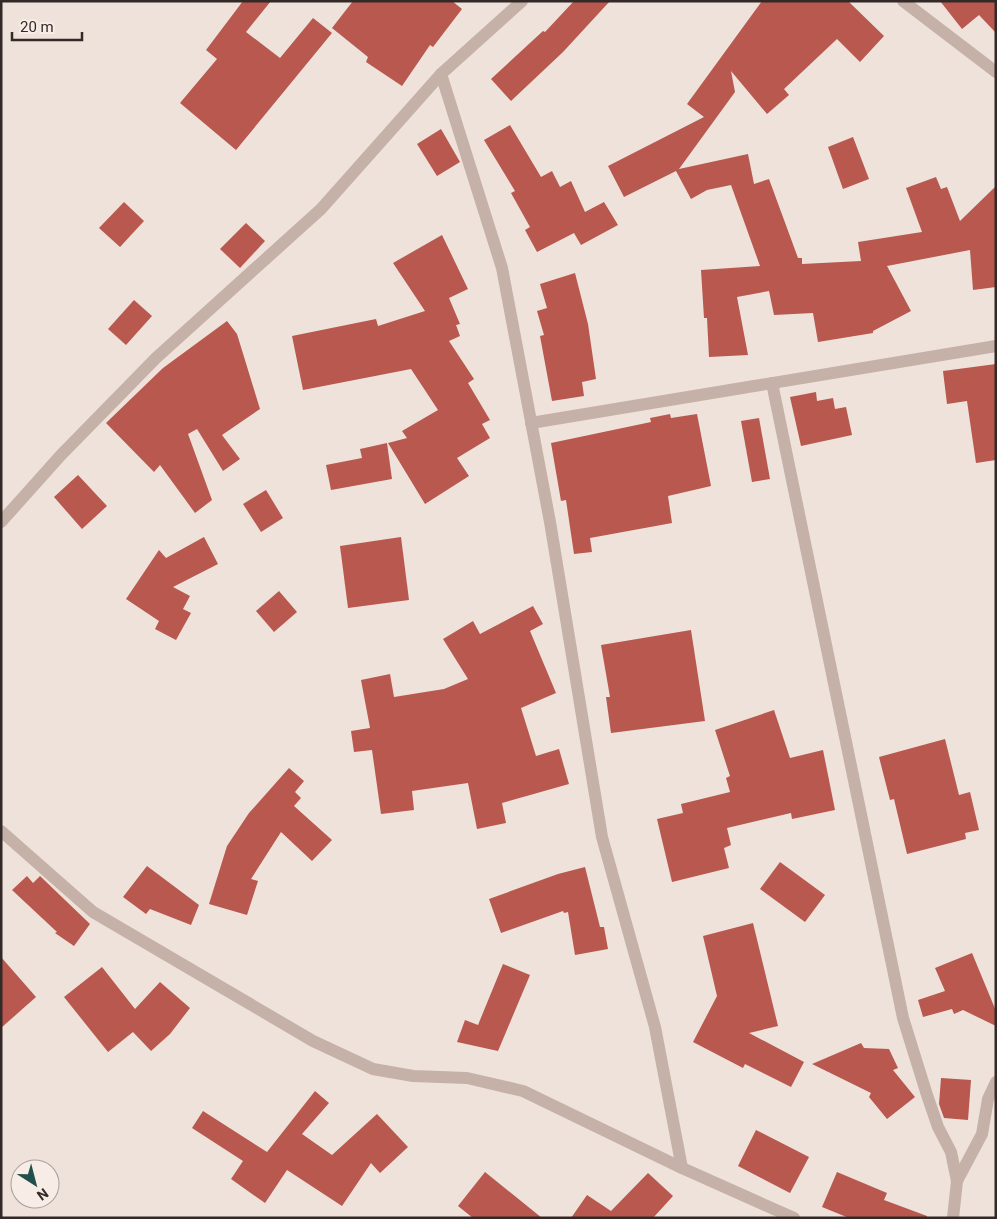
<svg xmlns="http://www.w3.org/2000/svg" width="997" height="1219" font-family="Roboto,sans-serif">
<style>
.building{fill:#b8584f}
.lines{fill:none;stroke-linecap:round;stroke-linejoin:round}
.minor{stroke:#c5b1a8;stroke-width:12}
</style>
<rect width="100%" height="100%" fill="#eee2db"/>
<g class="building">
<polygon points="243,1 271,1 246,32 280,58 313,18 332,33 236,150 180,103 217,59 206,50"/>
<polygon points="353,1 452,1 462,9 433,47 430,45 402,86 366,62 368,57 332,28"/>
<polygon points="574,1 610,1 563,52 511,101 491,79 543,31 545,32"/>
<polygon points="762,1 848,1 884,36 860,62 837,39 784,89 789,95 767,114 731,71 735,92 679,169 748,154 754,184 769,179 798,258 802,258 802,264 861,261 858,242 922,232 906,188 936,177 941,189 947,187 960,221 996,186 996,287 973,290 970,250 887,266 911,311 873,331 873,333 818,342 813,313 774,315 769,291 737,297 748,355 709,357 707,318 704,318 701,270 760,266 731,185 707,190 691,199 676,171 624,197 608,166 704,117 687,104"/>
<polygon points="940,1 996,1 996,33 979,15 962,29"/>
<polygon points="510,125 541,177 552,171 560,187 571,181 585,212 604,202 618,225 581,245 574,233 537,252 525,230 530,227 511,193 515,191 484,140"/>
<polygon points="441,129 460,162 437,176 417,144"/>
<polygon points="853,137 869,179 843,189 828,147"/>
<polygon points="124,202 144,221 120,247 99,228"/>
<polygon points="246,223 265,241 240,268 220,249"/>
<polygon points="442,235 468,289 449,298 460,324 456,325 460,336 449,341 474,379 468,383 490,420 482,424 490,438 457,458 469,476 425,504 388,443 407,438 402,431 438,410 411,369 303,390 292,336 376,319 378,326 425,311 393,263"/>
<polygon points="575,273 588,324 596,379 582,382 584,396 552,401 540,336 544,335 537,311 547,308 540,284"/>
<polygon points="134,300 152,316 126,345 108,329"/>
<polygon points="227,321 237,334 260,409 222,435 240,459 223,471 197,429 188,434 212,500 195,513 160,465 154,472 106,423 163,368"/>
<polygon points="996,364 996,460 976,463 967,401 947,404 943,371"/>
<polygon points="816,392 817,401 833,398 835,409 846,407 852,435 801,446 790,397"/>
<polygon points="670,414 671,418 697,414 711,486 668,496 672,523 590,538 592,552 574,554 566,500 561,501 551,443 651,422 650,418"/>
<polygon points="759,418 770,479 752,482 741,421"/>
<polygon points="387,443 392,479 331,490 326,465 362,458 360,449"/>
<polygon points="78,475 107,506 82,529 54,497"/>
<polygon points="266,490 283,518 261,532 243,504"/>
<polygon points="204,537 218,564 173,587 190,596 183,609 191,613 176,640 155,629 159,621 126,599 159,550 166,558"/>
<polygon points="401,537 409,600 348,608 340,546"/>
<polygon points="279,591 297,612 274,632 256,611"/>
<polygon points="533,606 543,624 530,631 556,693 521,708 536,756 559,749 569,784 502,803 506,823 477,829 468,783 412,791 414,810 381,814 372,750 354,752 351,731 370,728 361,680 390,674 394,697 444,689 468,679 443,639 473,621 480,634"/>
<polygon points="691,630 705,721 611,733 606,697 610,697 601,645"/>
<polygon points="774,710 790,758 823,750 835,810 792,819 791,813 727,828 731,845 724,848 729,868 672,882 657,819 683,813 681,804 730,792 726,778 730,776 715,730"/>
<polygon points="945,739 959,795 970,792 979,830 965,833 966,839 907,854 894,799 890,800 879,757"/>
<polygon points="289,768 304,781 295,792 301,798 294,806 332,840 312,861 281,832 251,879 258,881 247,915 209,904 227,846 249,813"/>
<polygon points="780,862 825,895 805,922 760,889"/>
<polygon points="147,866 199,905 191,925 150,909 146,914 123,897"/>
<polygon points="585,867 600,927 604,927 608,949 575,955 568,912 564,913 563,911 501,933 489,899 558,874"/>
<polygon points="27,876 33,883 40,876 90,924 74,946 55,933 57,932 12,890"/>
<polygon points="753,923 778,1026 749,1033 804,1062 791,1087 745,1064 743,1068 693,1042 717,996 703,936"/>
<polygon points="972,953 996,1011 996,1026 963,1010 954,1014 952,1009 923,1017 918,1000 945,991 935,968"/>
<polygon points="1,957 36,997 1,1028"/>
<polygon points="503,964 530,975 498,1051 457,1042 465,1020 478,1025"/>
<polygon points="102,967 135,1009 160,982 190,1008 170,1034 151,1051 133,1032 108,1052 64,997"/>
<polygon points="861,1043 864,1048 889,1049 898,1068 893,1070 915,1097 887,1119 869,1097 871,1093 812,1064"/>
<polygon points="941,1078 971,1080 968,1120 944,1118 939,1104"/>
<polygon points="315,1091 329,1103 302,1134 332,1155 377,1114 408,1147 380,1173 371,1163 342,1206 287,1170 265,1203 231,1179 243,1161 192,1128 203,1111 267,1152"/>
<polygon points="756,1130 809,1157 790,1193 738,1166"/>
<polygon points="485,1172 542,1218 473,1218 458,1206"/>
<polygon points="837,1172 887,1193 884,1200 927,1216 927,1218 849,1218 822,1207"/>
<polygon points="648,1173 673,1196 653,1218 571,1218 587,1195 611,1211"/>
</g>
<g class="lines">
<g class="minor">
<polyline points="903,1 996,72"/>
<polyline points="441,74 502,268 550,522 602,837 655,1027 682,1168"/>
<polyline points="772,383 903,1018 927,1095 938,1127 951,1152 957,1181"/>
<polyline points="531,423 996,346"/>
<polyline points="1,522 61,455 156,358 321,209 441,74 522,1"/>
<polyline points="1,831 93,912 313,1041 373,1069 413,1076 467,1078 523,1091 682,1168 794,1218"/>
<polyline points="953,1218 957,1181 982,1134 988,1099 996,1082"/>
</g>
</g>
<rect width="997" height="1219" fill="none" stroke="#332927" stroke-width="5"/>
<g transform="translate(35 1184) rotate(144)"><circle r="24" fill="#f7ede6" stroke="#a99f9a"/>
<path d="M0-4L9 19L0 12L-9 19Z" fill="#224f4b"/>
<text y="-8" font-size="14" font-weight="bold" text-anchor="middle" fill="#332927">N</text>
</g>
<path d="M12 32v8h70v-8" fill="none" stroke="#332927" stroke-width="2.5"/>
<text x="20" y="32" font-size="15" fill="#332927" stroke="#f7ede6" stroke-width="4" paint-order="stroke">20 m</text>
</svg>
